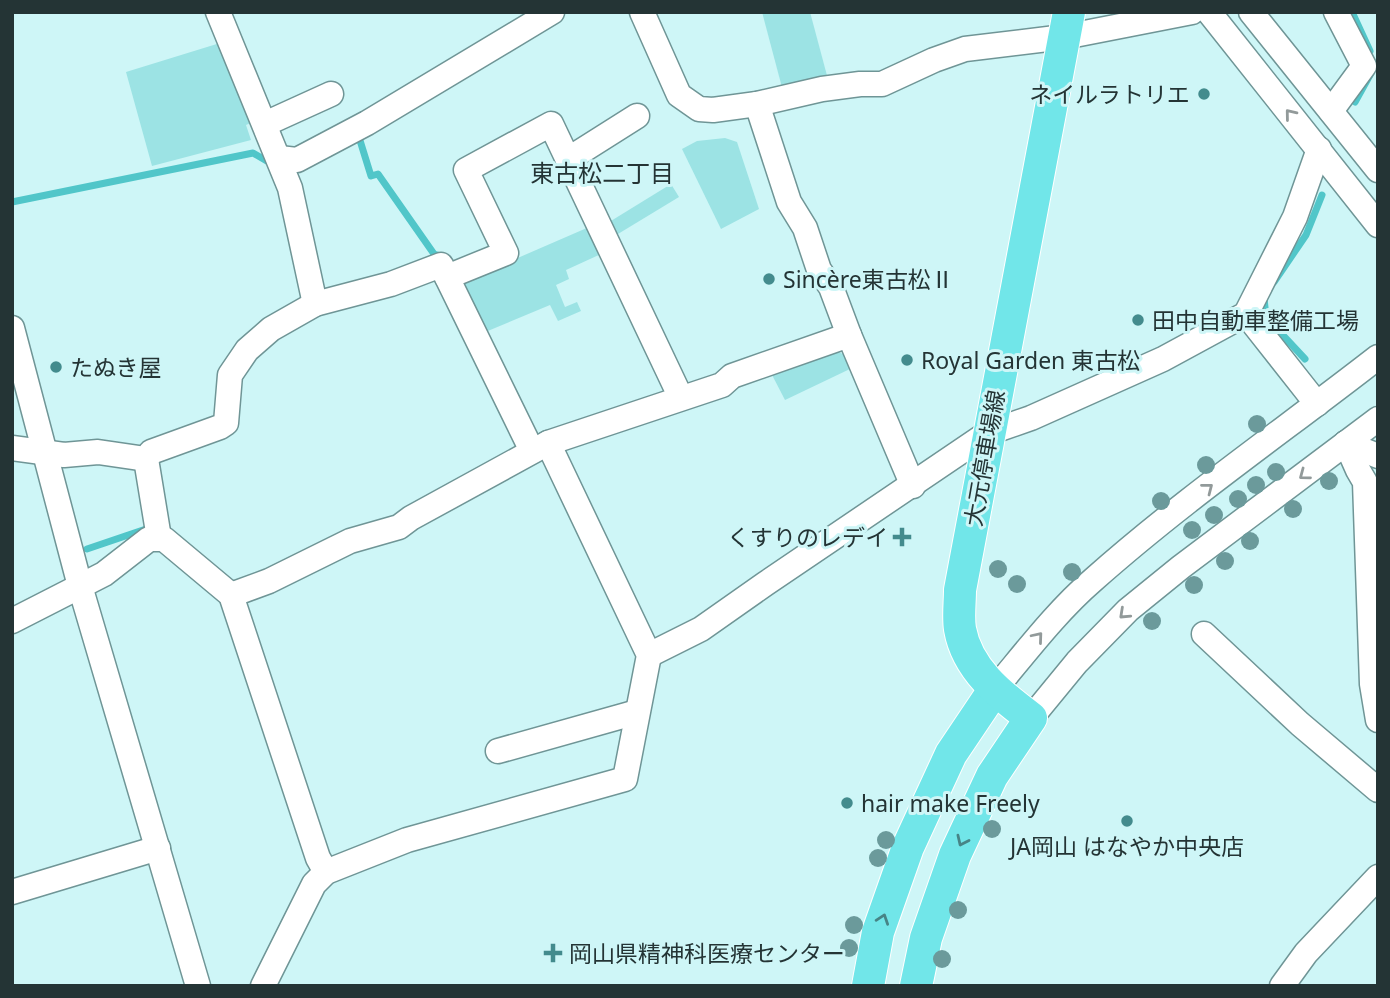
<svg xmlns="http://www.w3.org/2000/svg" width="1390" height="998" font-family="'Noto Sans','Noto Sans JP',sans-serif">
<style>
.green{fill:#9ce3e4}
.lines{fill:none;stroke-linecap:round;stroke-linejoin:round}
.stream{stroke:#51c6c9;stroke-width:7}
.minor-casing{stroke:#6f9596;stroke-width:27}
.major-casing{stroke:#fff;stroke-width:34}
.minor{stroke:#fff;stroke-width:24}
.major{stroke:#71e6e9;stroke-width:32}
.tree{fill:#6b9a9b}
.oneway{stroke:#929a9a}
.oneway2{stroke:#478486}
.poi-dot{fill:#438b8d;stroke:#cef6f7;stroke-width:2.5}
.labels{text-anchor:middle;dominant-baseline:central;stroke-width:6;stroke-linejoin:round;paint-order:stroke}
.poi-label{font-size:23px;fill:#243435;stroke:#cef6f7;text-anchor:start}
.street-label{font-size:23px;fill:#243435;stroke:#cef6f7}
.neighbourhood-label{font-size:24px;fill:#243435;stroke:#cef6f7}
</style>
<rect width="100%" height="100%" fill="#cef6f7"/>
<g class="green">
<polygon points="762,12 810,12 829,83 784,95"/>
<polygon points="220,43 253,122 246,125 251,140 152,166 126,72"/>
<polygon points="725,138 737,142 759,209 721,229 682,149 697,141"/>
<polygon points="671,184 679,197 613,237 606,224"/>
<polygon points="596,224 601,254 566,270 569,279 556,285 565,307 577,302 581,311 558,321 550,305 483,333 460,283"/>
<polygon points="832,349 845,355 852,368 785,400 770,371"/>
</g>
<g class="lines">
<g class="stream">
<polyline points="1352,12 1370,51"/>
<polyline points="1355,102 1370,75"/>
<polyline points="358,134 371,176 378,174 434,254 444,257"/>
<polyline points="12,202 253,153 272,164"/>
<polyline points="1274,282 1306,235 1322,195"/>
<polyline points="1264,298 1266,317 1305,359"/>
<polyline points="87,549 146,529"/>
</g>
<defs>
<g id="minor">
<polyline points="218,12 290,188 315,304"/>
<polyline points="642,12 679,95 699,109 713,110 757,104 822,89 860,84 882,84 934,60 965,49 1064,37 1192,12"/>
<polyline points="1209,12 1378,225"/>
<polyline points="1251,12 1378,170"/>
<polyline points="757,104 789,202 805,228 819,270 831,287 849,335 913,486"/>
<polyline points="1331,111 1364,66 1336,12"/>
<polyline points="265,124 331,94"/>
<polyline points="279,158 297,160 367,123 552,12"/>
<polyline points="569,159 637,116"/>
<polyline points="447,277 506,253 466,170 551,124 681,398"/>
<polyline points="1246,314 1317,404"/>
<polyline points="12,328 80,586 198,986"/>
<polyline points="1346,443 1358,470 1365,482 1372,684 1378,720"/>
<polyline points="1346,443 1378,456"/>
<polyline points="12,448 64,455 98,452 146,459 151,452 220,427 226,423 230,375 247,350 271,329 315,304 391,284 441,265 532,451"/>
<polyline points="146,459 159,538"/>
<polyline points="231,595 269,581 350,541 399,527 411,518 548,443 722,385 732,376 849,335"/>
<polyline points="12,621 104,574 149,539 164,539 231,595 318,858 326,872"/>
<polyline points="1204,634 1300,724 1378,790"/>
<polyline points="649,655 701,629 765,584 988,433 1031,418 1163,359 1246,314 1295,217 1319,149"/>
<path d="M994 690C1026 652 1056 612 1093 580 1183 500 1283 431 1378 357"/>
<polyline points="1031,718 1077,662 1128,610 1181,567 1378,419"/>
<polyline points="498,751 637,712"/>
<polyline points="12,892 158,848"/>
<polyline points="263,986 314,884 326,872 407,840 625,779 649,655 548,443"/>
<polyline points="1282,986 1306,953 1378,877"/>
</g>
<g id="major">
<polyline points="868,986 878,932 908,847 951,754 994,690"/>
<path d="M916 986 926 938 955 855 992 776 1031 718C1000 695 967 669 960 629 958 617 960 602 960 590L1069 12"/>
</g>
</defs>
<use href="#minor" class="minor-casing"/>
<use href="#major" class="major-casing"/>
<use href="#minor" class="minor"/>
<use href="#major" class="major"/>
</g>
<g class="tree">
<circle cx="1257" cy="424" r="9"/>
<circle cx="1206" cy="465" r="9"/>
<circle cx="1276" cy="472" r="9"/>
<circle cx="1329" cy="481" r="9"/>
<circle cx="1256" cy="485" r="9"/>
<circle cx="1238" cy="499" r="9"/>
<circle cx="1161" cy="501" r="9"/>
<circle cx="1293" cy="509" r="9"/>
<circle cx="1214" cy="515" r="9"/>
<circle cx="1192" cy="530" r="9"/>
<circle cx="1250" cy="541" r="9"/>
<circle cx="1225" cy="561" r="9"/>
<circle cx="998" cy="569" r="9"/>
<circle cx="1072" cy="572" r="9"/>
<circle cx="1017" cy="584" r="9"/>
<circle cx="1194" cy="585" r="9"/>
<circle cx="1152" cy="621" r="9"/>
<circle cx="992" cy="829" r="9"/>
<circle cx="886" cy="840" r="9"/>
<circle cx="878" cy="858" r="9"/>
<circle cx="958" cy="910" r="9"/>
<circle cx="854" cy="925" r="9"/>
<circle cx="849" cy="948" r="9"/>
<circle cx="942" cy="959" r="9"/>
</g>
<defs><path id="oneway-chevron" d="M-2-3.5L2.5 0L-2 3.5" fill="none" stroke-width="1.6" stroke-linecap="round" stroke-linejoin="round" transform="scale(1.75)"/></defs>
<g class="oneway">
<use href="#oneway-chevron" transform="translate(1290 114) rotate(-129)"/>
<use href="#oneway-chevron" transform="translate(1304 475) rotate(143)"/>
<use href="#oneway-chevron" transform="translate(1208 488) rotate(-38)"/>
<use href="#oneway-chevron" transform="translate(1124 614) rotate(137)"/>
<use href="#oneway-chevron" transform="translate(1038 637) rotate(-50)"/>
</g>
<g class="oneway2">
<use href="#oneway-chevron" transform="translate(962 841) rotate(115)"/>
<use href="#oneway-chevron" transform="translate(883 919) rotate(-71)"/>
</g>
<g class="poi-dot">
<circle cx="1204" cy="94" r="7"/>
<circle cx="769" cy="279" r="7"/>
<circle cx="1138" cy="320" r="7"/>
<circle cx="907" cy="360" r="7"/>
<circle cx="56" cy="367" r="7"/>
<path d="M898.5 526.5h7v7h7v7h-7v7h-7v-7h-7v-7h7z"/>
<circle cx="847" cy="803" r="7"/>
<circle cx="1127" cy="821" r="7"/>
<path d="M549.5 942.5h7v7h7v7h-7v7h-7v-7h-7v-7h7z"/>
</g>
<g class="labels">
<g class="poi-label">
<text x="1190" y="94" text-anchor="end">ネイルラトリエ</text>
<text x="783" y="279">Sincère東古松Ⅱ</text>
<text x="1152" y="320">田中自動車整備工場</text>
<text x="921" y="360">Royal Garden 東古松</text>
<text x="70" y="367">たぬき屋</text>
<text x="888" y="537" text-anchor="end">くすりのレデイ</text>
<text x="861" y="803">hair make Freely</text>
<text x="1127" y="846" text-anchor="middle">JA岡山 はなやか中央店</text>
<text x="569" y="953">岡山県精神科医療センター</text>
</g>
<g class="street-label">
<text transform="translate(984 458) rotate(-80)">大元停車場線</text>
</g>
<g class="neighbourhood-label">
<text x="602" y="172">東古松二丁目</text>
</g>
</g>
<rect width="1390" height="998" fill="none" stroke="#243435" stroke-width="28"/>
</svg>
